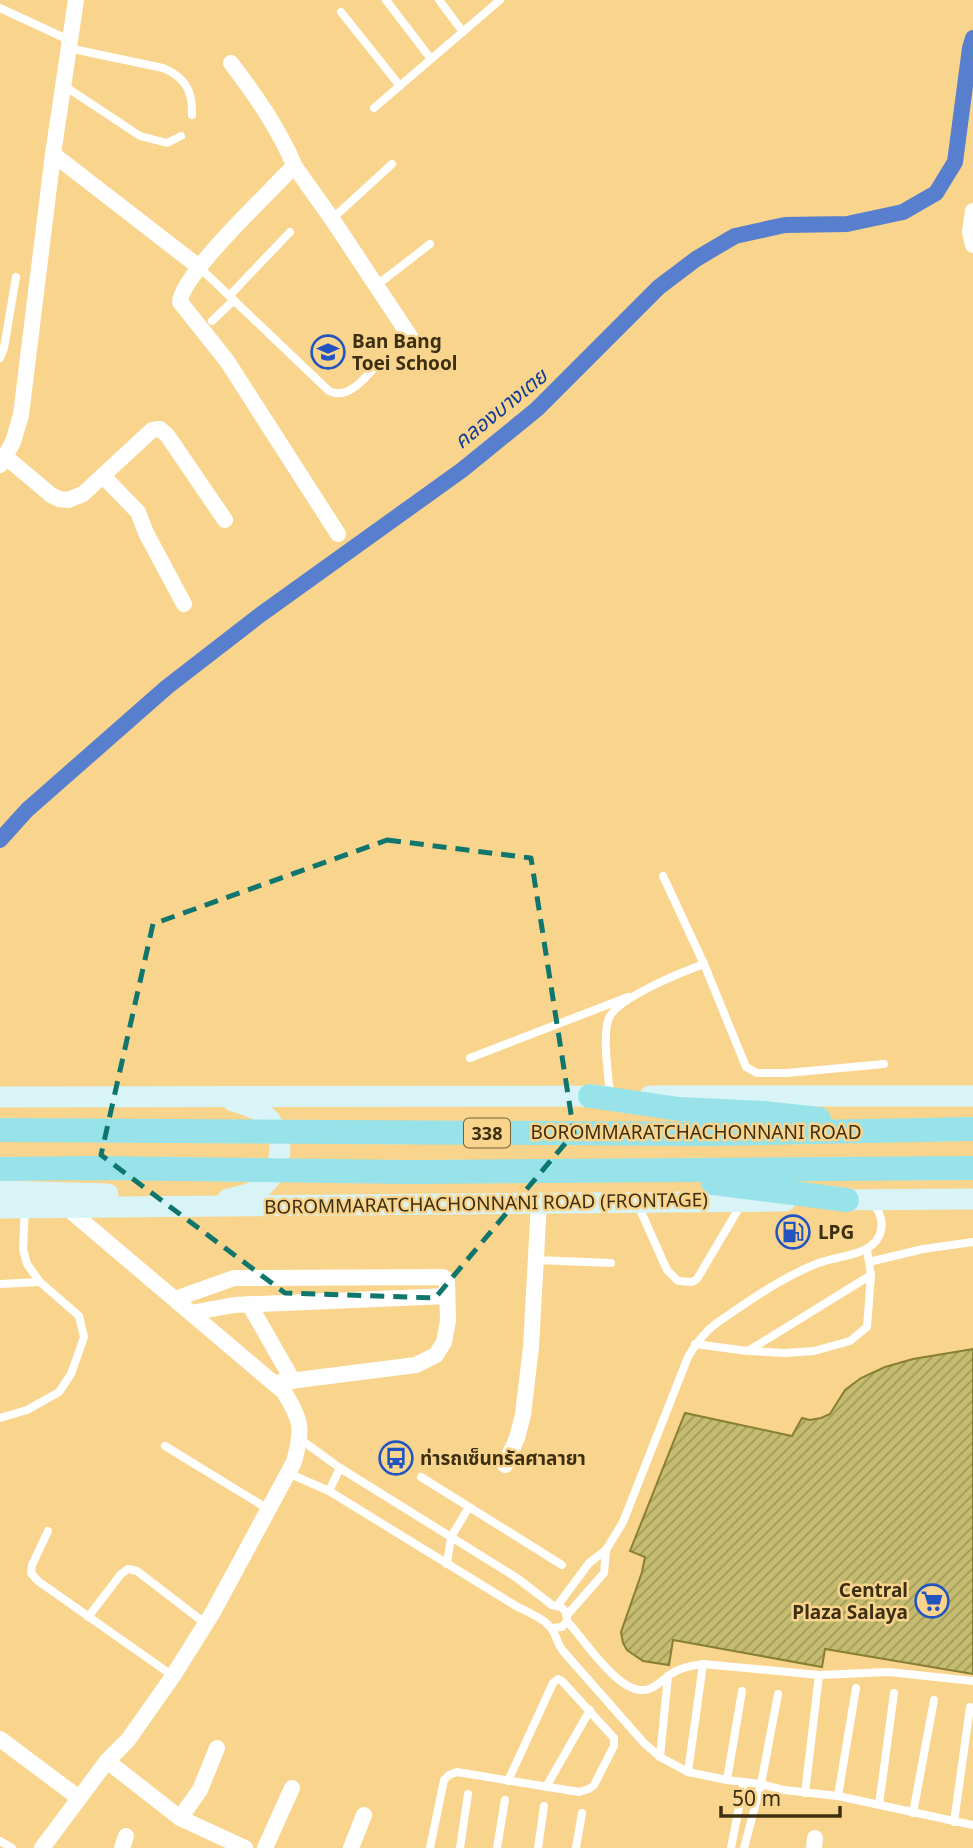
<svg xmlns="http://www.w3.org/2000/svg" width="973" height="1848" font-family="'Noto Sans','Noto Sans Thai',sans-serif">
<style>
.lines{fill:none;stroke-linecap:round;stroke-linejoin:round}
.canal{stroke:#577fcd;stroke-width:16}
.building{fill:url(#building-hatch);stroke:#887f32;stroke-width:2}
.service{stroke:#fff;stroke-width:8}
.minor{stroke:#fff;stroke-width:16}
.secondary{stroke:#d8f4f7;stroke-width:21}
.trunk{stroke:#98e3ea;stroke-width:24}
.marked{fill:none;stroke:#0f766e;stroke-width:5;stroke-dasharray:14 9;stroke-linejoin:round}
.labels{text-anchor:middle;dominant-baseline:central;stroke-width:5;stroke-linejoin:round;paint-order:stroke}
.shield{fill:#f9d48d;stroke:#756036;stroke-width:2}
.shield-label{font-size:18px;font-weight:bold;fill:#3d2f11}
.poi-label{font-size:19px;font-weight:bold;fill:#3d2f11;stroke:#f9d48d;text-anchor:start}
.street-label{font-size:19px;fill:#3d2f11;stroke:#f9d48d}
.water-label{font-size:21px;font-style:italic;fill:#123b97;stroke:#f9d48d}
</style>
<defs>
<pattern id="building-hatch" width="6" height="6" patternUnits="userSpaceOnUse" patternTransform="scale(1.75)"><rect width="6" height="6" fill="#c5bc70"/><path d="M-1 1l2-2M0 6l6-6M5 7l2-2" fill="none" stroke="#a1995b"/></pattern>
</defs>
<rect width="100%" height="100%" fill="#f9d48d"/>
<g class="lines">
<polyline class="canal" points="0,840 27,810 167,687 260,615 462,470 537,409 659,287 696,259 735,236 785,225 847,224 903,212 936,193 955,162 970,48 973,38"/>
</g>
<polygon class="building" points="973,1349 973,1674 825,1649 822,1667 673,1640 669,1665 643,1661 627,1650 623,1643 621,1632 642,1572 645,1557 630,1551 685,1413 792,1436 802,1418 810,1420 821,1418 830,1414 845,1390 861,1378 885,1367 913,1359"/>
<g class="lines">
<g class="service">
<polyline points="386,0 431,59"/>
<polyline points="439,0 463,32"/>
<polyline points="0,8 69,40"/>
<polyline points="341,12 400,86"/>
<path d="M68 48 163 68C185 77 193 91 192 115"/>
<polyline points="63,85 140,136 167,143 181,136"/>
<polyline points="374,108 500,0"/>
<polyline points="332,219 392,164"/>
<path d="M199 267 329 391C349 401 366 376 379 363"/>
<polyline points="377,285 430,244"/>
<polyline points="230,295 290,232"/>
<polyline points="212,321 234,300"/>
<polyline points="0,358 4,348 16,277"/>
<polyline points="704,964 746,1067 757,1073 787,1073 884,1064"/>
<polyline points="470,1058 628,997"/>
<path d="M610 1096C609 1078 601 1030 610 1016 622 996 682 972 704 964L663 876"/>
<polyline points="637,1203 667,1270 678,1281 692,1282 697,1279 742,1203"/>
<polyline points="536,1260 611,1263"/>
<polyline points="869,1262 923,1249 973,1242"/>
<polyline points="0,1284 40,1282"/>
<polyline points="695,1344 748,1351 785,1353 814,1351 850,1341 867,1327 871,1275 867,1250"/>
<polyline points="748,1351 871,1275"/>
<polyline points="0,1418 27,1410 59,1392 71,1374 84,1337 79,1316 40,1282 27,1264 23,1249 25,1208"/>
<polyline points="300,1439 340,1468 517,1578 552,1605 561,1607 566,1612 567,1621 562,1627 553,1628"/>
<polyline points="165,1446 268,1509"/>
<path d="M288 1473 329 1491 516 1606C529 1613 546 1619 553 1631 557 1638 558 1645 563 1651L644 1743 660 1757 688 1772 727 1780 761 1784 784 1790 838 1796 973 1825"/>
<polyline points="421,1477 562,1565"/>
<polyline points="329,1491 340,1468"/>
<polyline points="48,1531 32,1565 31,1573 38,1581 173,1676"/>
<polyline points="447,1564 451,1537 469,1507"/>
<path d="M558 1605 589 1563 606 1550 623 1522 688 1357C696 1343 704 1332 718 1322 749 1301 781 1278 816 1264 834 1256 863 1257 876 1241 886 1227 882 1214 872 1202"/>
<polyline points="567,1615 604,1573 606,1550"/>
<polyline points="88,1617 121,1574 128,1569 137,1571 206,1624"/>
<path d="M567 1621C584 1639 621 1699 649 1689 657 1686 664 1679 671 1674 681 1667 691 1666 703 1664L688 1772"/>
<polyline points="703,1664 819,1675 889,1672 973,1681"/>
<polyline points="660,1757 668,1676"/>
<polyline points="727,1780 742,1691"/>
<polyline points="546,1787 590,1710"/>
<polyline points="805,1793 819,1675"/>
<polyline points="838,1796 856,1688"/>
<polyline points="879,1805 894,1693"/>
<polyline points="913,1813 934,1700"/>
<polyline points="954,1822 970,1707"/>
<polyline points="0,1841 12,1848"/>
<polyline points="430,1848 444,1780 449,1775 457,1772 579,1792 589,1789 594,1785 614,1746 614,1738 562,1681 558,1679 553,1683 508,1781"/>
<polyline points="460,1848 468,1794"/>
<polyline points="497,1848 505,1800"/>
<polyline points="538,1848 544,1806"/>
<polyline points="576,1848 582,1813"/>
<polyline points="731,1848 744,1782"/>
<polyline points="744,1848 761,1784 778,1694"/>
</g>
<g class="minor">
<path d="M231 63C256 96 279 129 295 167"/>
<polyline points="53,154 199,267"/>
<polyline points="973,211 970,232 973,245"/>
<polyline points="6,457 51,495 59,499 68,500 83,494 152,430 160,429 167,435 225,520"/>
<polyline points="0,465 13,442 21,415 53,154 76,0"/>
<polyline points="103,476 138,512 146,533 184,604"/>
<path d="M338 534 227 361 180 302C182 274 268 194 290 170L295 167 332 219 411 338"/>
<polyline points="175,1299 234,1278 443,1277 447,1280 448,1321 444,1342 436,1355 416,1365 274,1383"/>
<polyline points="249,1304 293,1381"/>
<polyline points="191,1313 234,1305 447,1296"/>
<polyline points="505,1465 517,1438 523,1415 531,1347 539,1203"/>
<polyline points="0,1739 79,1798"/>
<polyline points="107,1761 180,1818 245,1848"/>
<polyline points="180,1818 200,1790 217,1748"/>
<path d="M42 1848 107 1761 128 1740 173 1676 213 1612 294 1462C303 1429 302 1421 284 1392L67 1208"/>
<polyline points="122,1848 126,1836"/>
<polyline points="265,1848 292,1788"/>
<polyline points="351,1848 364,1815"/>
<polyline points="814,1848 815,1838"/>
</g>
<g class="secondary">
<polyline points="650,1096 973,1096"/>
<polyline points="0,1097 607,1096"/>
<polyline points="0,1191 108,1194"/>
<path d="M228 1199C238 1197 250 1195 259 1189 282 1173 288 1138 267 1117 258 1108 245 1104 233 1101"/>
<polyline points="832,1200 973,1199"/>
<polyline points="0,1208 785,1201"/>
</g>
<g class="trunk">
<polyline points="590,1096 679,1109 763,1113 819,1119"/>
<polyline points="0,1130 708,1134 973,1129"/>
<polyline points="0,1169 96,1168 413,1172 973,1168"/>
<polyline points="713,1183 847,1200"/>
</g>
</g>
<path class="marked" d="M387 840 531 858 574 1133 435 1298 285 1293 101 1155 153 924Z"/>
<defs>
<symbol id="school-ring" viewBox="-11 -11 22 22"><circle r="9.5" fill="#f9d48d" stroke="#2254c1" stroke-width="1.5"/><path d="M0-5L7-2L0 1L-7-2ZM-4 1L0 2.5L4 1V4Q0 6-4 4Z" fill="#2254c1"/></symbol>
<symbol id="fuel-ring" viewBox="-11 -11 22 22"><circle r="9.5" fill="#f9d48d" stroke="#2254c1" stroke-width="1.5"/><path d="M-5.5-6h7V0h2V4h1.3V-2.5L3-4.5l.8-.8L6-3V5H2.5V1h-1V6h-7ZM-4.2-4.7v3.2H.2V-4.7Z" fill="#2254c1"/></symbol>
<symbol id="bus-ring" viewBox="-11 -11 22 22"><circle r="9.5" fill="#f9d48d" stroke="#2254c1" stroke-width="1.5"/><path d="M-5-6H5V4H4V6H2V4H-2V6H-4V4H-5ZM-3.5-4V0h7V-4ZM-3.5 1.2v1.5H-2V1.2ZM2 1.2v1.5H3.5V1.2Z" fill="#2254c1"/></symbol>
<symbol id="supermarket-ring" viewBox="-11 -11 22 22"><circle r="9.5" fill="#f9d48d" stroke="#2254c1" stroke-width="1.5"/><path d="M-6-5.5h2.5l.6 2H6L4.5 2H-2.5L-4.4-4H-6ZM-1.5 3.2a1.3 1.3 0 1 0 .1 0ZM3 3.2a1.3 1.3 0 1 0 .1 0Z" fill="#2254c1"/></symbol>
</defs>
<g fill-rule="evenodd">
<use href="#school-ring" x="309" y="333" width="38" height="38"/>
<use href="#fuel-ring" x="774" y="1213" width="38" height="38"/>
<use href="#bus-ring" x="377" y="1439" width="38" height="38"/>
<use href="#supermarket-ring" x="913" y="1582" width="38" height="38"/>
</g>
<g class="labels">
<rect class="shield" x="464" y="1118.5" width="46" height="29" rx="5"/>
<g class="shield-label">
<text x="487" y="1133">338</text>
</g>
<g class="poi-label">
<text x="352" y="341">Ban Bang<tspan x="352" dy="22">Toei School</tspan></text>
<text x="818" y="1232">LPG</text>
<text x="420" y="1458">ท่ารถเซ็นทรัลศาลายา</text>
<text x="908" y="1590" text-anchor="end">Central<tspan x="908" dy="22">Plaza Salaya</tspan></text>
</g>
<g class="street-label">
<text x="696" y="1132">BOROMMARATCHACHONNANI ROAD</text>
<text transform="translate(486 1203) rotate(-1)">BOROMMARATCHACHONNANI ROAD (FRONTAGE)</text>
</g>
<g class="water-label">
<text transform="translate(500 408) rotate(-39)">คลองบางเตย</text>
</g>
</g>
<path d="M721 1806v10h119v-10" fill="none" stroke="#3d2f11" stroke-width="3.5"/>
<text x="732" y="1806" font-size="21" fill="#3d2f11" stroke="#f9d48d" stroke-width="5" paint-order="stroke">50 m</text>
</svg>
